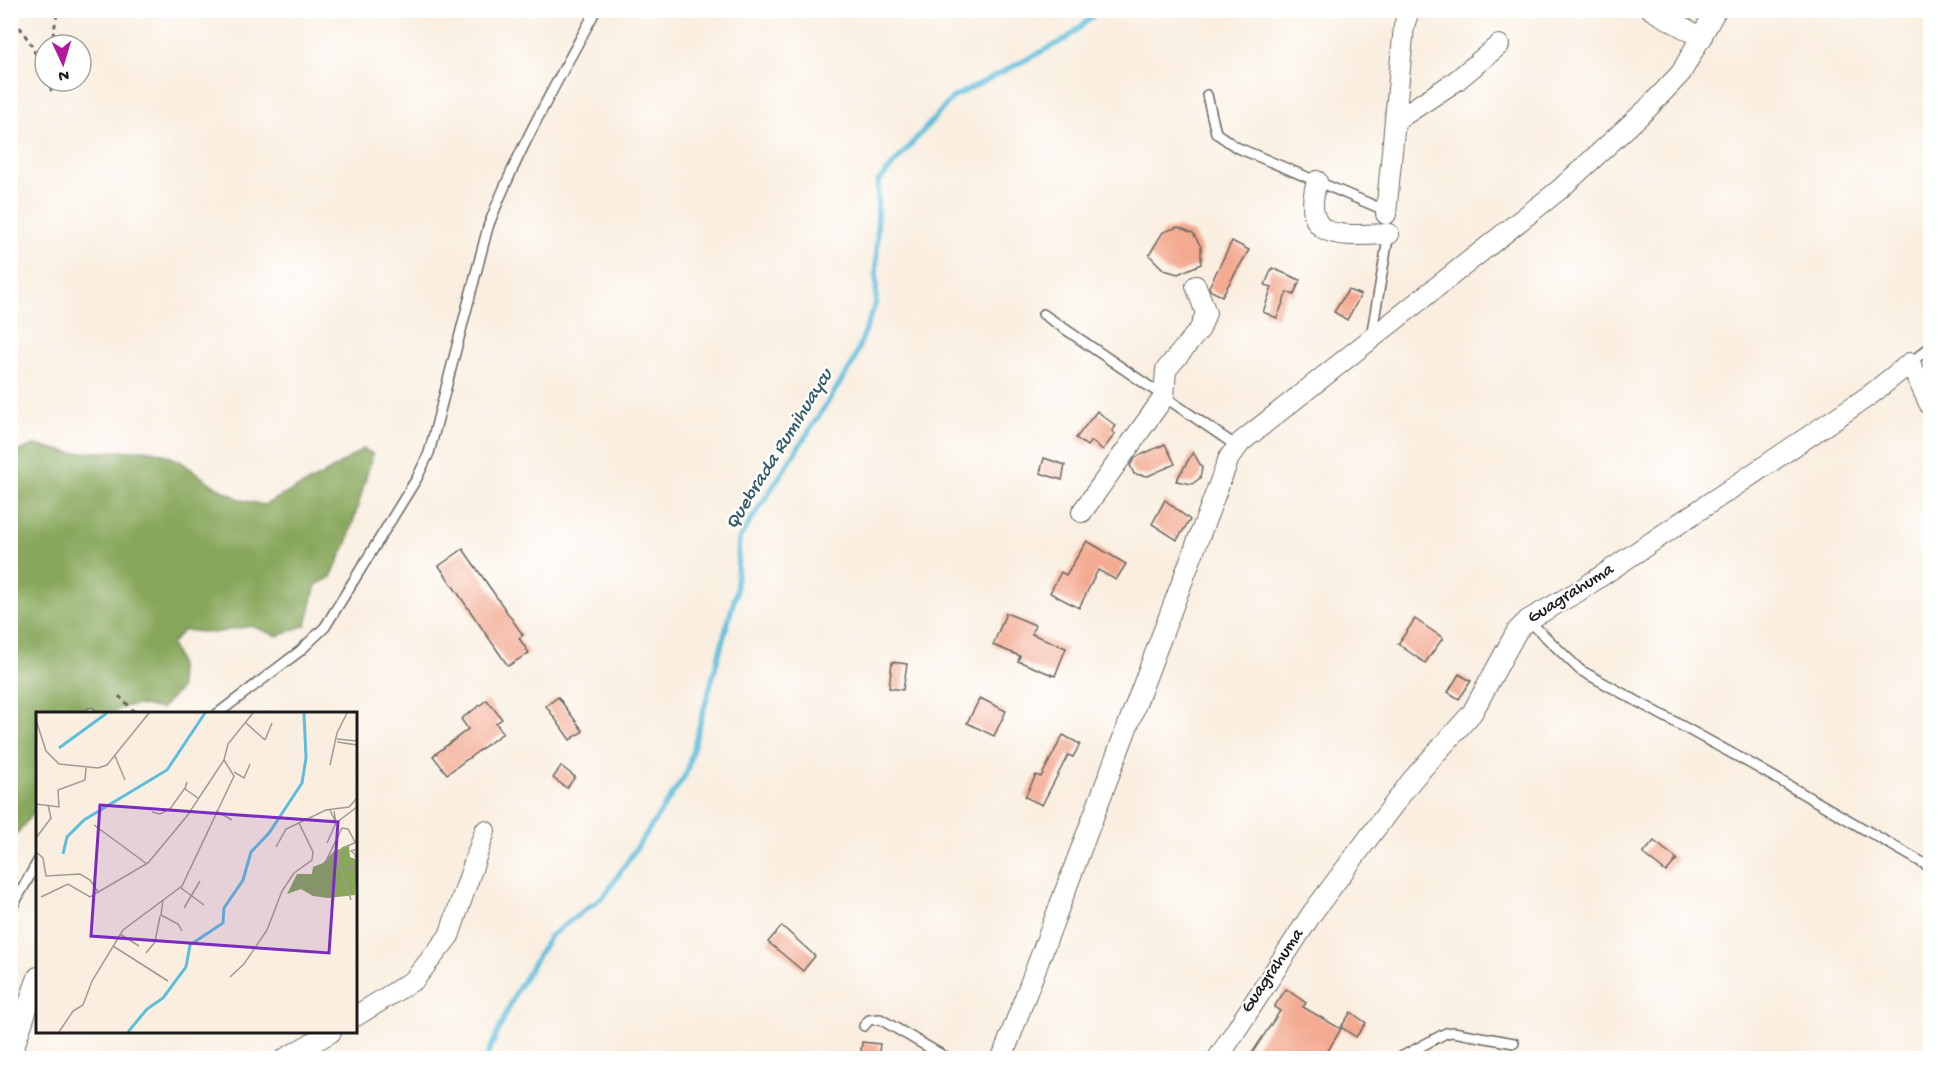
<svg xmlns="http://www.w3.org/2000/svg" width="1941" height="1069" font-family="'Gochi Hand',sans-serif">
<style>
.forest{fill:#88a75b;stroke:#52623c;stroke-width:1.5}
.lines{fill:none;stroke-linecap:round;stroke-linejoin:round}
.stream{stroke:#5dbedb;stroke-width:5}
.building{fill:#f3aa91}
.service-casing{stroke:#696660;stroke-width:12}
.minor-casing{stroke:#696660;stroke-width:22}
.path{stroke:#696660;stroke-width:3;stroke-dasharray:4.5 4.5;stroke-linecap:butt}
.service{stroke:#fff;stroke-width:9}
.minor{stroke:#fff;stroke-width:20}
.labels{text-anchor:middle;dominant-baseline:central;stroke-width:4.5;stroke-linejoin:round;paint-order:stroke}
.street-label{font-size:18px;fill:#1c1c1c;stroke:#fff}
.water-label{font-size:20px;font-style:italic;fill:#365d68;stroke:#fff}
.inset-river{fill:none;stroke:#5dbedb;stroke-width:3}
.inset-road{fill:none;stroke:#a19a91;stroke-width:1.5}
.view{fill:#7b2cbf;fill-opacity:0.15;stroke:#7b2cbf;stroke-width:3}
.inset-edge{fill:none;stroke:#1c1c1c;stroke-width:3}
</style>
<rect width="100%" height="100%" fill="#fff"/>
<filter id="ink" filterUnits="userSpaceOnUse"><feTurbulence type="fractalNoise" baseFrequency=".0167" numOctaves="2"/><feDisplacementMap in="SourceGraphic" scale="12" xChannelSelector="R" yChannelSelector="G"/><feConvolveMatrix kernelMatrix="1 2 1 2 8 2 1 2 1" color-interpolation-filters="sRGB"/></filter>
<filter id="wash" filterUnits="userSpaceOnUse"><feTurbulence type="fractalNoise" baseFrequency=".008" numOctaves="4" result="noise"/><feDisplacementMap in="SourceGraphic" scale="24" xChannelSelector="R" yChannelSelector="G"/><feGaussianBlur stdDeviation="1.35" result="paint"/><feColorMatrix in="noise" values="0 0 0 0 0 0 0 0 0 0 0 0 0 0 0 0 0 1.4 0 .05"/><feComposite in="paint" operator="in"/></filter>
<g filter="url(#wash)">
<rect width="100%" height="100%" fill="#f9eedf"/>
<path class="forest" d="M34 445 73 453 144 450 161 453 180 461 213 485 241 500 264 505 321 476 363 449 373 454 347 543 331 577 316 585 306 625 278 636 251 626 214 633 184 630 171 644 179 662 180 689 161 709C144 705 127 702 113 713L38 714 37 807 18 833 11 834V454Z"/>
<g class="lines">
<g class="stream">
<polyline points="486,1058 516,992 550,936 605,895 686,774 736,593 739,539 853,363 876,302 878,182 952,98 1066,39 1100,10"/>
<polyline points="1919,1058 1930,1049"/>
</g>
</g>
<g id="blocks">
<g class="building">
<polygon points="1178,227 1193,233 1201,247 1201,264 1178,274 1164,270 1149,255 1163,232"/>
<polygon points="1232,241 1249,250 1222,296 1211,291 1209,287"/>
<polygon points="1272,268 1300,280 1294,295 1287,292 1277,318 1263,312 1272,287 1265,285"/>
<polygon points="1348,290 1361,295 1347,320 1334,312"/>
<polygon points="1097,411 1116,426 1112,431 1115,434 1103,450 1091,441 1087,446 1076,438"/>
<polygon points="1165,444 1175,464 1148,476 1134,474 1130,465 1136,457"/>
<polygon points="1193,452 1202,468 1200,478 1192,484 1176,481"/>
<polygon points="1044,458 1065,465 1062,480 1040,473"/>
<polygon points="1165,500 1190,520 1177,540 1152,524"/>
<polygon points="1087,541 1126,564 1116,580 1098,570 1079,608 1050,593 1061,572 1066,575"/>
<polygon points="463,549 523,635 519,638 529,653 508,666 439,566"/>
<polygon points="1006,613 1035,625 1032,634 1066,648 1055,676 1018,661 1020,656 993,645"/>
<polygon points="1415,619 1443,638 1425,663 1398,644"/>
<polygon points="892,662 907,664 903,690 889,688"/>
<polygon points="1459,674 1471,681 1459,699 1448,692"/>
<polygon points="558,697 583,731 570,740 546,706"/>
<polygon points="980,698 1006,711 994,736 967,723"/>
<polygon points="487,700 502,719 496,723 503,733 447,774 433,756 468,729 461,719"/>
<polygon points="1063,735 1080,744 1073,757 1068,755 1042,805 1025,797 1036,775 1041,777"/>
<polygon points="561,766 575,777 567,788 553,778"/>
<polygon points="1654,841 1677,859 1666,872 1643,854"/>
<polygon points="782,926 815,956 803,971 768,942"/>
<polygon points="1286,989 1306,1003 1303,1007 1341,1029 1323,1059 1248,1059 1280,1011 1274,1007"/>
<polygon points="1351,1012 1366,1023 1356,1037 1341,1027"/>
<polygon points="862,1042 880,1044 878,1059 860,1059"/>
</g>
</g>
</g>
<g filter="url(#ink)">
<use href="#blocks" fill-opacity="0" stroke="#696660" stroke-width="1.5"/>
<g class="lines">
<defs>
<g id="service">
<polyline points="1207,95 1216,133 1236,147 1382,209 1386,213"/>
<polyline points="1043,314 1238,447"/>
<polyline points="1371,337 1389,233"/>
<polyline points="1910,363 1930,347"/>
<polyline points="1528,620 1580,670 1753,765 1930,867"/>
<polyline points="91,714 91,713"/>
<path d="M217 714 300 651 325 627 417 478 429 453 488 227C517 151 557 82 596 10"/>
<polyline points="10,911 38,861"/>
<polyline points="864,1026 869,1020 880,1019 947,1058"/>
<polyline points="1399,1058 1446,1033 1453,1032 1514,1043"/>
</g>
<g id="minor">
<polyline points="1652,10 1702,38"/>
<polyline points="1395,121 1456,81 1499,45"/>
<path d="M1317 181C1299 244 1344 235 1389 234"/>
<polyline points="1386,214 1404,26 1409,10"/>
<polyline points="1082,512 1164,397 1166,370 1200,329 1206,313 1196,286"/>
<polyline points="356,1016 414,980 449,936 485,831"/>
<polyline points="10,1058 38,977"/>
<polyline points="286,1058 331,1032"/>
<polyline points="1002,1058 1229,458 1241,442 1559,190 1647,109 1681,73 1716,10"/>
<polyline points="1218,1058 1313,912 1412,780 1472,713 1517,631 1528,620 1579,591 1870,395 1910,363 1930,405"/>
</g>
</defs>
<use href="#service" class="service-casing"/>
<use href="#minor" class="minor-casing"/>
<g class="path">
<polyline points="10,12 32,46 45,76"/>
<polyline points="51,45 58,10"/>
<polyline points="47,81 51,90 51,81"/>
<polyline points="1925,336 1930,327"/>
<polyline points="119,696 137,714"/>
</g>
<use href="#service" class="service"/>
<use href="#minor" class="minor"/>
</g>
</g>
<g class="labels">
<g class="street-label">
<text transform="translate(1571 594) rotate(-32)">Guagrahuma</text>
<text transform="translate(1273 971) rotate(-56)">Guagrahuma</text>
</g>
<g class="water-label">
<text transform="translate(780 450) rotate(-58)">Quebrada Rumihuaycu</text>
</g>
</g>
<g transform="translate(36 712)">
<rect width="321" height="321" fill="#f9eedf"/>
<path d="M313 134 314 145 319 147 321 156 319 183 292 186 277 184 265 177 251 182 261 162H276L277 155 287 151 298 139Z" fill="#88a75b"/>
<path class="inset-river" d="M23 36 71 1M27 142 31 125 48 108 131 58 169 1M92 320 111 297 127 286 150 255 154 233 187 211 188 196 207 168 215 140 233 121 266 71 270 46 268 1"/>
<path class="inset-road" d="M0 8 10 39 23 52 62 56 71 53 113 1M210 11 229 28M301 27 321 29M229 28 236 11M301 30 321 33M79 44 89 68M294 53 301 21 311 1M198 60 208 66 214 52M151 70 149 77 162 86M0 92 23 95 22 78 49 68 50 56M294 98 300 111 298 99M180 99 196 108M116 100 124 102 134 97 149 76M58 113 111 152M0 126 15 106 12 93M291 131 300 111 321 95M240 135 250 117 290 98 313 95 321 86M321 137 315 139 319 142 321 155M0 140 7 146 10 164 44 162 54 168 62 180M288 153 306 116 312 117 319 130M309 158 315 154 321 164M145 176 168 193M5 185 32 172 54 185 112 151 151 104 188 48 192 32 217 1M127 188 125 203 142 212 146 219M315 188 302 149 306 136 321 130M148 196 164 169M84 222 103 234M77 234 132 269M110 241 119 230 124 204M194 265 208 252 231 218 246 179 258 161 276 148 277 140 263 111M23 320 37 299 47 293 56 269 87 218 146 174 198 64 188 48"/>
<path class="view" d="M64 93 302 110 293 241 55 224Z"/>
<rect width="321" height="321" class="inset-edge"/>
</g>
<rect width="1941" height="1069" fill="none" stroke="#fff" stroke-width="36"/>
<g transform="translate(63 63) rotate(176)"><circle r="28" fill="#ffffff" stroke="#a4a4a4" stroke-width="1.5"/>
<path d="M0-4.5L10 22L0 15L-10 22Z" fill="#b5179e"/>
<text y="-9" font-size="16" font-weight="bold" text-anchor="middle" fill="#1c1c1c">N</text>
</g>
</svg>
